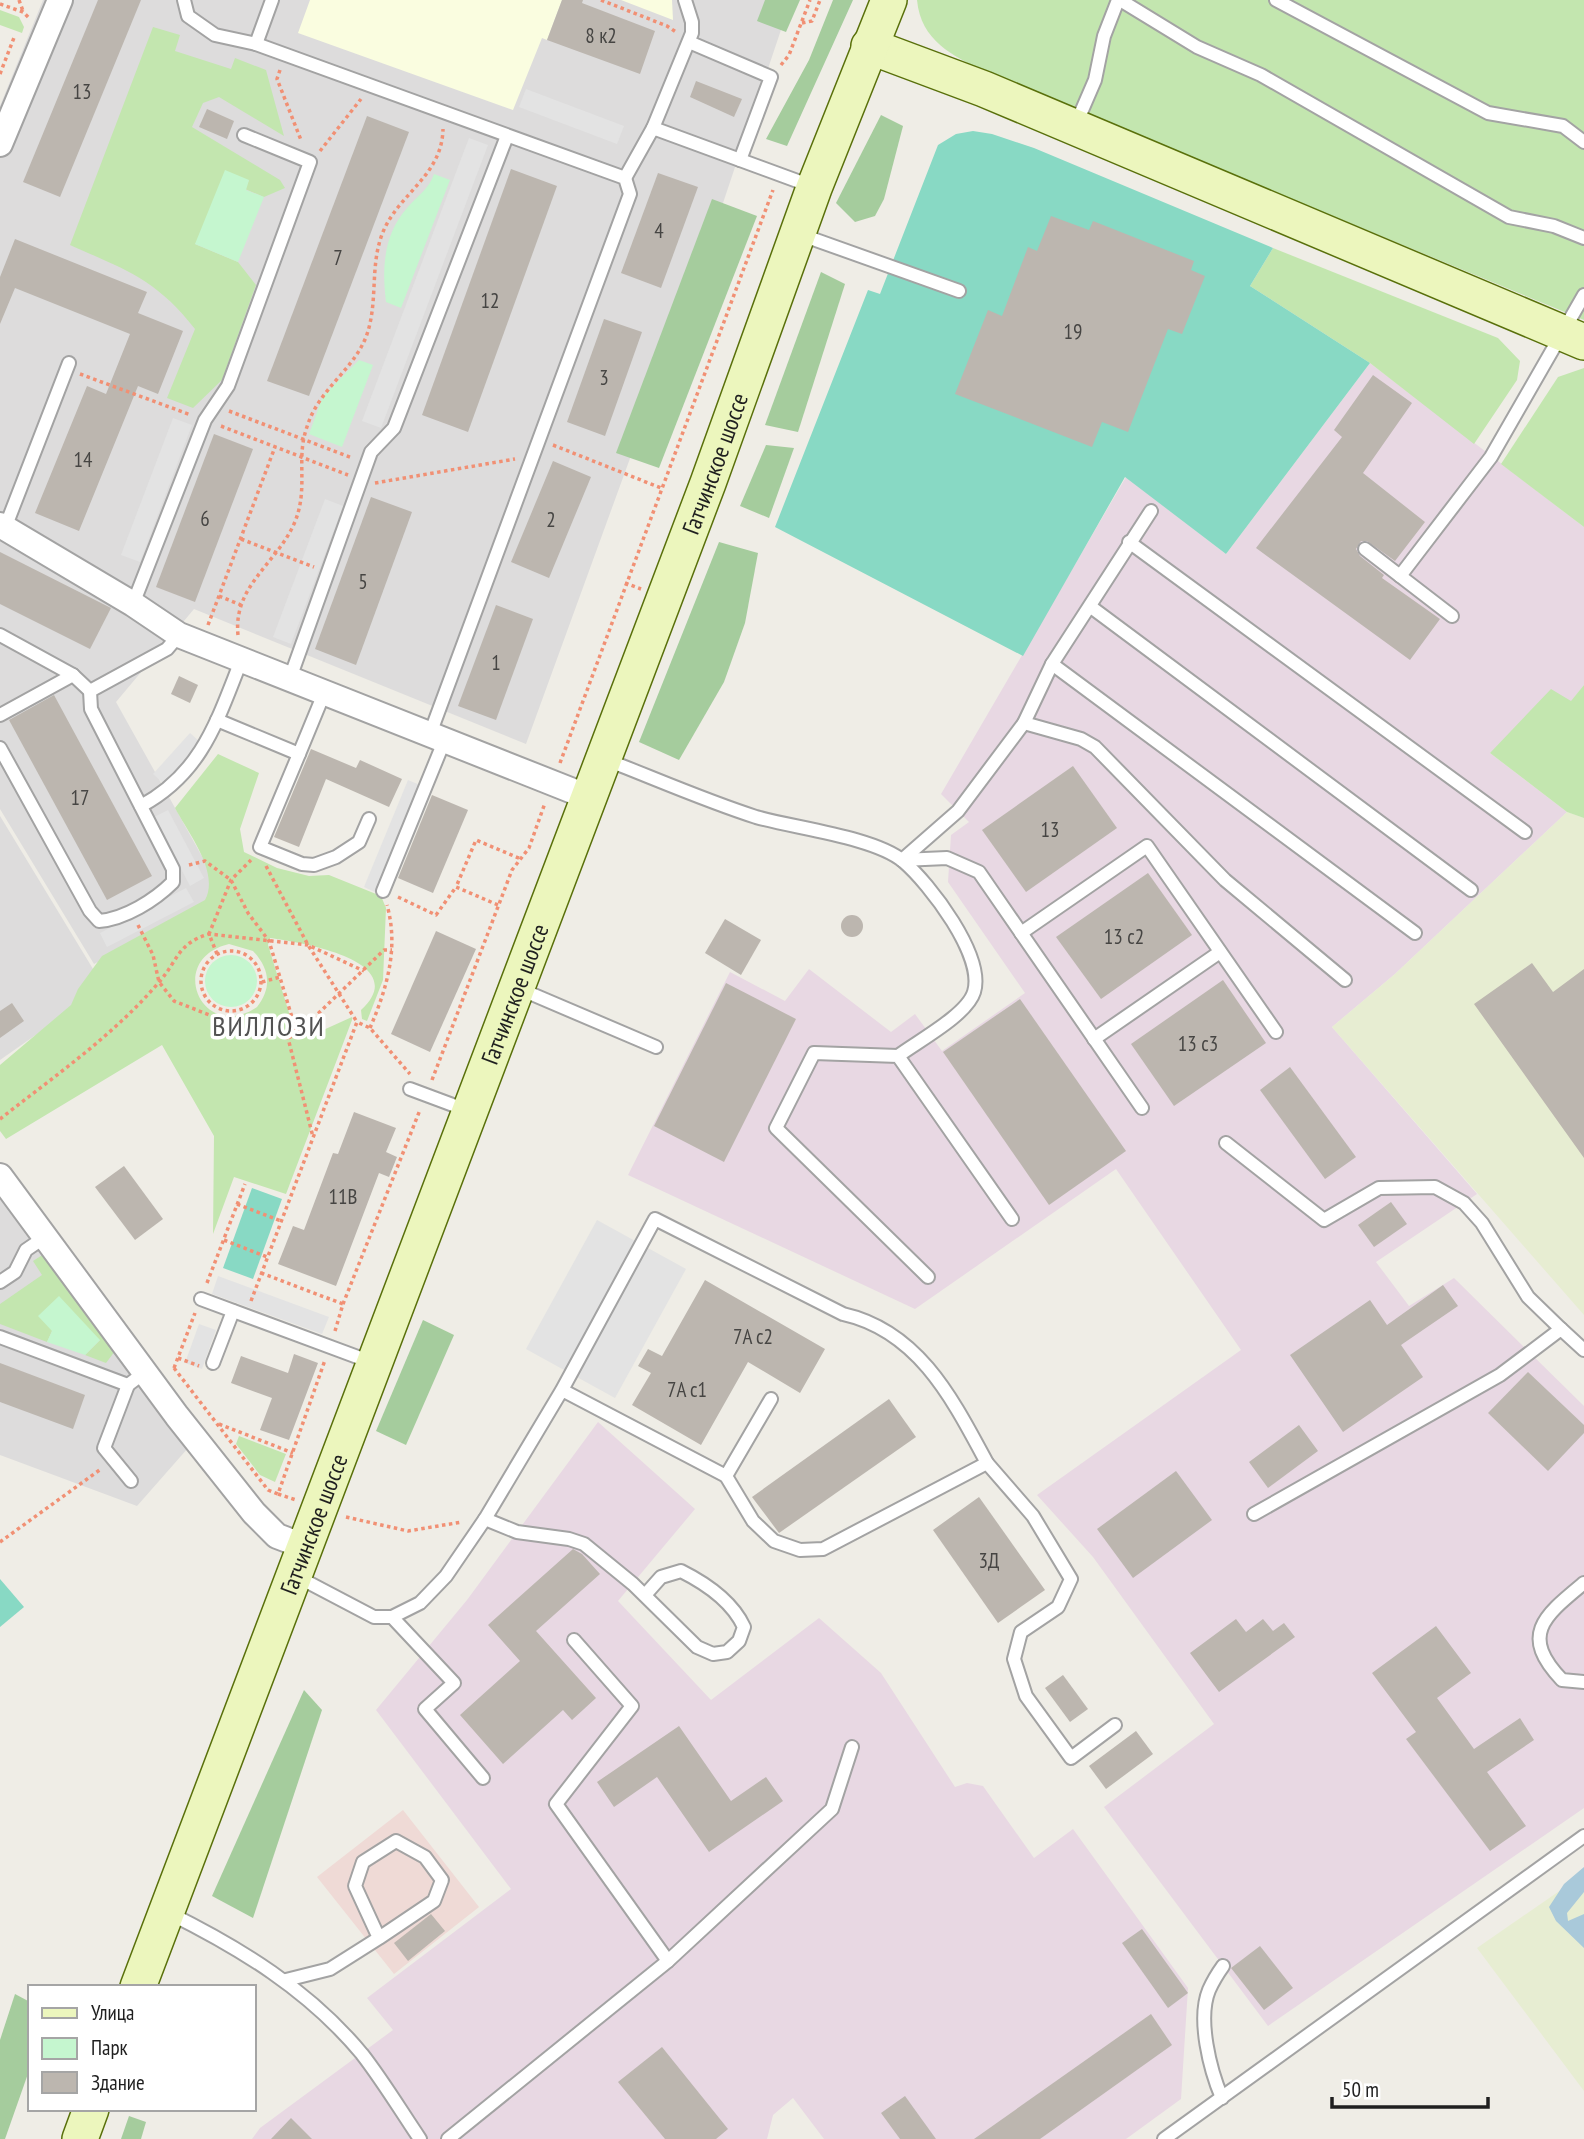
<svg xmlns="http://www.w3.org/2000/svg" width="1584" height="2139" font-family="'PT Sans Narrow',sans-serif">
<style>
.residential{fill:#dddcdc}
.commercial{fill:#efdad6}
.industrial{fill:#e8d8e3}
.education{fill:#fafde0}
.farmland{fill:#e7edd2}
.grass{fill:#c3e6af;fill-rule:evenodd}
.forest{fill:#a5cc9d}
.park{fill:#c5f6cf}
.pitch{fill:#88d9c4}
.parking{fill:#e3e3e3}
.water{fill:#a9c9da}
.building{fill:#bcb6af}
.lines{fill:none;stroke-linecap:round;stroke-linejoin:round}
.lane-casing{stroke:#a3a3a3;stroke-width:16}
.street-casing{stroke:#a3a3a3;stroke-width:28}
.secondary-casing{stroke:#59700b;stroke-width:38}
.path{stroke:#f19074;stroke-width:3.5;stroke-dasharray:3.5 3.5;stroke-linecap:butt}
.lane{stroke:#fff;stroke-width:12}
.street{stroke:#fff;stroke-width:24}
.secondary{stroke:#ecf6bd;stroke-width:35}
.labels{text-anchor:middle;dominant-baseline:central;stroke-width:7;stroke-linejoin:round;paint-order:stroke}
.number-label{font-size:21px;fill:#464543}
.street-label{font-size:24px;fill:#1f1f1f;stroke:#fff}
.quarter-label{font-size:28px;letter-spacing:2px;fill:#525252;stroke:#fff}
</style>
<rect width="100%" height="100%" fill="#efede6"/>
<g class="residential">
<polygon points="43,0 791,0 723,203 526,744 194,609 116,702 223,894 94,964 0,809 0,106"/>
<polygon points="0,816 104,987 0,1060"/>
<polygon points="0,1194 188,1448 137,1506 0,1455"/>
</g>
<polygon class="commercial" points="403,1810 479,1907 394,1974 317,1877"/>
<g class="industrial">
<polygon points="1370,363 1584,527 1584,685 1571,702 1490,753 1567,812 1395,974 1332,1027 1477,1194 1376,1262 1409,1306 1454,1278 1584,1406 1584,1808 1268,2026 1104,1807 1214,1724 1093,1557 1037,1495 1241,1350 1116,1169 915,1309 628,1175 730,972 785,1001 809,969 891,1032 915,1014 942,1051 1025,993 948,882 951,835 969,822 941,794 1126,477 1226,554"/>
<polygon points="598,1422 695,1509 618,1601 711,1700 819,1618 881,1673 955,1787 967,1783 983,1786 1034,1858 1073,1829 1188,1988 1181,2099 1126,2139 824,2139 793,2098 773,2115 767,2139 252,2139 260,2128 393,2030 367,1998 511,1889 376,1710 467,1600"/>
</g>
<g class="education">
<polygon points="310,0 562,0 547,40 542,38 513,110 298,33"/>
<polygon points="621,0 672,0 673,20"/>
</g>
<g class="farmland">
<polygon points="1567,812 1584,818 1584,1315 1332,1027 1395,974"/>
<polygon points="1584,1874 1584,2091 1477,1948"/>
</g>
<g class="grass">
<path d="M917 0H1584V320L985 72C952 55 921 41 917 0Z"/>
<polygon points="0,10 19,17 24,27 22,33 0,25"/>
<path d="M153 27 180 35 175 51 231 69 235 58 266 70 284 136 219 97 203 103 192 127 280 180 285 188 264 197 245 189 249 180 195 244 238 262 256 285 222 380 193 408 167 398 195 329C156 279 126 270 70 245Z"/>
<polygon points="1273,248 1498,338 1520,361 1517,380 1474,444 1370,363 1250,286"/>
<polygon points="1584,368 1584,527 1501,464 1558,377"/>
<polygon points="1584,685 1584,818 1567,812 1490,753 1551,689 1571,701"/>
<path d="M218 754 259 773 240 829 244 852 277 868 309 876 329 875 381 896 386 908 383 980 367 1021 362 1019 361 1010C414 961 300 942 270 938L268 945 295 1032 310 1036 352 1017V1020L286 1194 234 1177 213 1234 214 1136 162 1045 6 1139 0 1131V1065L71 1005 78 989 102 956 205 900C220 872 188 833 175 808ZM229 944 253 951C270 969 272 988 257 1007 202 1044 165 959 229 944Z"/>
<polygon points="44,1254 115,1351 106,1363 85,1355 100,1340 52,1331 47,1342 0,1324 0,1304 42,1275 33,1261"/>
<polygon points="239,1436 286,1454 275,1482 260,1475 236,1444"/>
</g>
<g class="forest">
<polygon points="765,0 800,0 786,32 757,21"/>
<polygon points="833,0 853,0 787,146 766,139 809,60"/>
<polygon points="881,115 903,126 884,199 875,216 855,222 836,203"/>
<polygon points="712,199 757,216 659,468 616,453"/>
<polygon points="821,272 845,284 798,432 765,425"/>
<polygon points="766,445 794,448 769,518 740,506"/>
<polygon points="719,542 758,553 745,623 724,682 679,760 639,742"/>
<polygon points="423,1320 454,1335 406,1445 376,1431"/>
<polygon points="304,1690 322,1710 253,1918 212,1896"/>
<polygon points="15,1994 30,2002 30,2068 5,2139 0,2139 0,2040"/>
<polygon points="129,2116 146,2122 141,2139 121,2139"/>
</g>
<g class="park">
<polygon points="225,170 249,180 246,190 264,197 238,262 195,244"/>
<path d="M434 174 450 180 401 308 386 302C382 269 383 235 407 208 417 196 429 189 434 174Z"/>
<polygon points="359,360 373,365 342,447 309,434 323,396"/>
<circle cx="231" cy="981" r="26"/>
<polygon points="59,1296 100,1340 85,1355 47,1342 52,1331 38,1316"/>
</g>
<g class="pitch">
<polygon points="973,131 992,134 1034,148 1273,248 1250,286 1370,363 1226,554 1125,477 1023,656 775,527 868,290 880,294 938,145 956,134"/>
<polygon points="252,1188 282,1199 253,1279 223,1268"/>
<polygon points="0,1579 24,1607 0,1627"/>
</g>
<g class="parking">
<polygon points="526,89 624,126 617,144 519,107"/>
<polygon points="469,138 488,145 381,428 362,421"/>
<polygon points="173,418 192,425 140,562 121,555"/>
<polygon points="325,499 343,506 291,644 273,637"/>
<polygon points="190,733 202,744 164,784 153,774"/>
<polygon points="408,780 420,785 377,893 364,887"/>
<polygon points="168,810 204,878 190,886 154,817"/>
<polygon points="186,888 194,902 107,947 100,933"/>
<polygon points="597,1220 686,1269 615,1398 526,1349"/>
<polygon points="218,1276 329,1317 322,1334 212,1294"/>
<polygon points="199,1324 216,1330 202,1369 185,1363"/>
</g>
<polygon class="water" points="1584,1867 1584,1892 1567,1913 1568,1921 1584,1914 1584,1948 1556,1921 1549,1907 1564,1884"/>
<g class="building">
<polygon points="98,0 141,0 60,197 23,182"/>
<polygon points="562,0 583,0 582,3 655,31 640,74 547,40"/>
<polygon points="696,81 742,99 734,117 690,97"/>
<polygon points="207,109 234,121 227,139 199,127"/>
<polygon points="367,116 409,132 309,396 267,381"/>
<polygon points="511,169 557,186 468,432 422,415"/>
<polygon points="658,173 698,187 661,288 621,273"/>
<polygon points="1051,216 1089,230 1093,221 1194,261 1191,270 1205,276 1182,334 1168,329 1128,432 1102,422 1092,447 955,394 988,310 1002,316 1028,247 1037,251"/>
<polygon points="15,239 147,292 138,313 183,331 158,394 138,386 79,531 35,513 87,386 106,394 130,334 15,288 0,324 0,277"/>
<polygon points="604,319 642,332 605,436 567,422"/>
<polygon points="1373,375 1412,403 1363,473 1425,522 1395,561 1367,541 1361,541 1356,549 1360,556 1384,575 1382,578 1440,619 1410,660 1256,548 1342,437 1334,430"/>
<polygon points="214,434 253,449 195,602 156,587"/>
<polygon points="553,461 591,477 549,578 511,562"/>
<polygon points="371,497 412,512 356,665 315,649"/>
<polygon points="0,552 111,608 90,649 0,604"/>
<polygon points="496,605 533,619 496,720 458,706"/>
<polygon points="179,676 198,685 190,703 171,694"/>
<polygon points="54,695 152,876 107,900 9,720"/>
<polygon points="311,749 356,768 360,760 402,779 389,807 326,779 299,847 274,837"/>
<polygon points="1073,766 1117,828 1026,892 982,830"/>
<polygon points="432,795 468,810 433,893 398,878"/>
<polygon points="1148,873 1192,935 1101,999 1056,937"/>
<circle cx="852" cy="926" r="11"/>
<polygon points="725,919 761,940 741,975 705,953"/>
<polygon points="436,931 476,949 430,1052 391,1034"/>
<polygon points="1532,963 1553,992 1584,969 1584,1158 1474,1004"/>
<polygon points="1223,980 1266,1043 1174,1106 1131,1044"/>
<polygon points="726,983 796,1019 724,1162 654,1126"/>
<polygon points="1020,999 1126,1151 1049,1205 943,1052"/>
<polygon points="12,1003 24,1021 0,1038 0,1011"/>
<polygon points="1290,1067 1356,1157 1325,1179 1260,1090"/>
<polygon points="354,1112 396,1128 386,1152 397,1157 389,1177 379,1173 336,1286 278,1264 293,1226 304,1230 333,1153 338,1154"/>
<polygon points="124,1166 163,1219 135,1240 95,1187"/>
<polygon points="1391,1202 1407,1224 1374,1247 1358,1225"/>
<polygon points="705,1280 825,1349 800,1393 748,1362 701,1445 632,1405 651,1373 638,1366 648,1349 662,1356"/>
<polygon points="1443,1285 1458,1306 1401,1345 1423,1377 1343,1432 1290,1355 1370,1300 1387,1325"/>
<polygon points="294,1354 318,1363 289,1440 260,1430 272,1398 231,1383 241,1356 288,1373"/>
<polygon points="0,1363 85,1395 73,1429 0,1402"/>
<polygon points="1528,1372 1584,1425 1584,1433 1548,1471 1488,1413"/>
<polygon points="889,1399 916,1437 779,1533 752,1497"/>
<polygon points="1299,1425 1318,1451 1268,1488 1249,1462"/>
<polygon points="1176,1471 1212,1520 1133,1578 1097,1529"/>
<polygon points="979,1497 1045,1590 998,1623 933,1530"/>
<polygon points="573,1549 582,1554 600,1574 536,1631 596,1698 572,1720 563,1710 503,1764 460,1715 520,1661 488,1625"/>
<polygon points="1236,1619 1246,1632 1263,1619 1273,1631 1284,1623 1295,1637 1219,1692 1190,1653"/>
<polygon points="1436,1626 1471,1673 1437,1698 1474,1749 1520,1718 1534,1740 1487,1772 1526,1826 1490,1851 1406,1739 1416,1732 1372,1673"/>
<polygon points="1063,1675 1088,1709 1070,1722 1045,1688"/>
<polygon points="679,1726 731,1801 766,1777 783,1801 709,1852 657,1777 614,1807 597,1782"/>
<polygon points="1136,1731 1153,1754 1106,1789 1089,1766"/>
<polygon points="431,1914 445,1931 408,1961 394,1943"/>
<polygon points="1142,1929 1188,1993 1168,2008 1122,1943"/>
<polygon points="1260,1946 1293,1988 1264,2010 1231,1968"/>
<polygon points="1151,2014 1172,2045 1040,2139 974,2139"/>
<polygon points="662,2047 728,2129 716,2139 665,2139 618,2082"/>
<polygon points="905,2096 936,2139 900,2139 881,2113"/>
<polygon points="291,2118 312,2139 271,2139"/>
</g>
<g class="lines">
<defs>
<g id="lane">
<polyline points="184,0 188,16 215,35 256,44 625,178 630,194 430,734"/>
<polyline points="1120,0 1197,47 1261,75 1509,217 1554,226 1584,238"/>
<polyline points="1276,0 1488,113 1563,126 1584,142"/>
<polyline points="689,42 771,77 740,160"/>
<polyline points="256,44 272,0"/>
<polyline points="1076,124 1095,80 1104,36 1118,0"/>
<polyline points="653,128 692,33 692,22 685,0"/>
<polyline points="625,178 653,128 811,186"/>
<polyline points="799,234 959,291"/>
<polyline points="1151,511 1052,664 1415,933"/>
<polyline points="5,528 69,363"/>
<polyline points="1129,542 1525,832"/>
<polyline points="1365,549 1452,616"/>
<polyline points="1400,576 1491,457 1584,295"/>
<polyline points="133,604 205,420 228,386 310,162 244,135"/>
<polyline points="1091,607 1471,890"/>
<polyline points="0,635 73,675 90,691"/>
<polyline points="289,681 371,452 394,428 507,136"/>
<polyline points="0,715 73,675"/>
<polyline points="217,720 299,754 325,691"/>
<polyline points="1024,723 1081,739 1095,747 1225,880 1345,980"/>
<path d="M0 748 90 911 99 921C125 919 155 900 173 882V869L91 709 90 691 167 649 179 635"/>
<polyline points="299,754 260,847 302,864 314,865 336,857 359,842 369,819"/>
<path d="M607 760C656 779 706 801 756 817 794 828 874 837 903 861 930 884 985 956 974 992 967 1015 918 1041 898 1056"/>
<path d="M141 806C202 773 217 721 241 661"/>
<polyline points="902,860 947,858 979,872 1142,1108"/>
<polyline points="902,860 958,811 1024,723 1052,664"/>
<polyline points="383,891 445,739"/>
<polyline points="1021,933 1147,846 1276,1032"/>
<polyline points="520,989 656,1047"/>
<polyline points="1094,1039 1220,952"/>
<polyline points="410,1089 469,1111"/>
<polyline points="1226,1143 1324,1220 1379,1188 1435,1187 1464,1203 1482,1223 1528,1297 1561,1329"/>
<polyline points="928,1277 776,1128 814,1053 898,1056 1012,1219"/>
<polyline points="0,1282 15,1272 26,1250 45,1237"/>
<polyline points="201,1299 371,1362"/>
<polyline points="0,1337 128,1385 145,1372"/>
<polyline points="213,1363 233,1311"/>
<polyline points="128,1385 104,1448 131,1481"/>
<polyline points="987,1463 1033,1516 1071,1579 1058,1607 1021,1632 1014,1659 1026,1696 1071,1758 1115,1725"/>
<polyline points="726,1476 771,1399"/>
<polyline points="1254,1514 1500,1375 1561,1329 1584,1350"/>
<path d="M485 1519 517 1532 569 1539 584 1544 633 1584 697 1647 713 1654 727 1652 739 1641 744 1627C732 1601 707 1584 681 1571L661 1577 645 1595"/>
<path d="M296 1576 374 1617H392L420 1603 446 1576 485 1519 562 1390 655 1219 843 1314C919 1331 953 1400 987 1463L823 1549 800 1550 774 1541 753 1521 726 1476 562 1390"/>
<path d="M1584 1583C1544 1616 1519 1635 1562 1680L1584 1682"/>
<polyline points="392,1617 454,1683 425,1709 483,1778"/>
<polyline points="574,1640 632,1706 556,1804 668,1961"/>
<path d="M167 1912C240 1948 309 1990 362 2054 383 2081 401 2111 420 2139"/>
<polyline points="286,1980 330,1969 379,1938 434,1901 442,1880 425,1857 396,1841 363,1862 355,1886 379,1938"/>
<path d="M1222 2098C1210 2070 1197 2019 1209 1990 1213 1981 1218 1973 1223 1966"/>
<polyline points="448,2139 668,1961 832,1809 852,1747"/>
<polyline points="1164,2139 1584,1836"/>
</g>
<g id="street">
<polyline points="0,144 60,0"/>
<polyline points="0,525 133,604 179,635 588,797"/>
<polyline points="0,1176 177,1416 254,1513 277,1536 306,1547"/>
</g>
<g id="secondary">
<polyline points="869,46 984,89 1584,342"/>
<path id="s1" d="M138 1987 708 483 814 188 889 0"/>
<polyline points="80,2139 91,2109"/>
</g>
</defs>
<use href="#lane" class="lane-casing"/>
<use href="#street" class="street-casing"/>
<use href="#secondary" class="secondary-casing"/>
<g class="path">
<polyline points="19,0 23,11"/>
<polyline points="601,0 667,26 676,32"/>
<polyline points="0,4 23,12 29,18"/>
<polyline points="802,23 812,21 820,0"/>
<polyline points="781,65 789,55 810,0"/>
<polyline points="280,70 277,79 301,140"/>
<polyline points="0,74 15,35"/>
<polyline points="320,151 361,99"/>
<polyline points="80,374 191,415"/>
<polyline points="229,411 352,458"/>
<polyline points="221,426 348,475"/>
<polyline points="553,445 661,488"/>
<polyline points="375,483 515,459"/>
<polyline points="241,539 314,567"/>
<polyline points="625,583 641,589"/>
<polyline points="219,596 241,605"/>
<polyline points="208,625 275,447"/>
<path d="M238 635C233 586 276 564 294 524 309 490 296 461 306 430 317 390 352 372 366 337 379 302 369 266 383 232 399 193 442 176 443 129"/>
<polyline points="560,763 773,190"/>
<polyline points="189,865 205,861 231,880 248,913 269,941 297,1034 288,1038"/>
<polyline points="266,866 308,945 357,1022"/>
<polyline points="398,897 436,915 456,887"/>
<polyline points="498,905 456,887 476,840 521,859"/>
<polyline points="138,925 153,955 159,982 174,1001 222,1020 288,1038 313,1137"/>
<circle cx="231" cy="981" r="30"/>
<polyline points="217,954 209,934 231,880 251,860"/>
<polyline points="262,982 280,977"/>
<path d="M370 1028C387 988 399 948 387 905"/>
<polyline points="298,1033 384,950 392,950"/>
<polyline points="432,1080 512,870 529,848 545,803"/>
<path d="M0 1119C56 1075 114 1035 160 981 178 960 178 943 209 934L308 945 364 971"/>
<polyline points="237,1204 281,1221"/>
<polyline points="224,1240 267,1257"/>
<polyline points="261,1273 343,1304"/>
<polyline points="207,1283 245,1184"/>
<polyline points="251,1301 357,1022 370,1028 410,1074"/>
<polyline points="335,1331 343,1304 420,1110"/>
<polyline points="178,1358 199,1366"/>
<polyline points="174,1368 268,1490 278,1494 325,1360"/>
<polyline points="174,1368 195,1313"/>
<polyline points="219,1424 293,1453"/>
<polyline points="278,1494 296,1500"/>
<polyline points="346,1517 408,1531 462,1522"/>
<polyline points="0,1542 101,1469"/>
</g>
<use href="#lane" class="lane"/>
<use href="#street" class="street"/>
<use href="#secondary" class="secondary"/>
</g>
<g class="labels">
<g class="number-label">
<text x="601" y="35">8 к2</text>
<text x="82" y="91">13</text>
<text x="659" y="230">4</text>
<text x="338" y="257">7</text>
<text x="490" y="300">12</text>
<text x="1073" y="331">19</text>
<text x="604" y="377">3</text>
<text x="83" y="459">14</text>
<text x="205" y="518">6</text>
<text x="551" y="519">2</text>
<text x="363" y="581">5</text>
<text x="496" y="662">1</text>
<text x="80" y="797">17</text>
<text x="1050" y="829">13</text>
<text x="1124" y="936">13 с2</text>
<text x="1198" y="1043">13 с3</text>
<text x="343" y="1196">11В</text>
<text x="753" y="1336">7А с2</text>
<text x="687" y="1389">7А с1</text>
<text x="989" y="1560">3Д</text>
</g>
<g class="street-label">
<text stroke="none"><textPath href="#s1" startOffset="1629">Гатчинское шоссе</textPath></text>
<text stroke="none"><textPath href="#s1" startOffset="1062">Гатчинское шоссе</textPath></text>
<text stroke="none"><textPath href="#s1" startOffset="495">Гатчинское шоссе</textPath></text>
</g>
<g class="quarter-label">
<text x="269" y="1025">ВИЛЛОЗИ</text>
</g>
</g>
<rect x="28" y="1985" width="228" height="126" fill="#ffffff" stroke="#a5a5a5" stroke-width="2"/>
<rect x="42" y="2008" width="35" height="10" fill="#ecf6bd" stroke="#a5a5a5" stroke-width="2"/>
<text x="91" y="2020" font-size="21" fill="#1f1f1f">Улица</text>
<rect x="42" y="2038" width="35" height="21" fill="#c5f6cf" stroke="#a5a5a5" stroke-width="2"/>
<text x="91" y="2055" font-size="21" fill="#1f1f1f">Парк</text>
<rect x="42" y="2072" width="35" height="21" fill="#bcb6af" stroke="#a5a5a5" stroke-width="2"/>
<text x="91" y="2090" font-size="21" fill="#1f1f1f">Здание</text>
<path d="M1332 2097v10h156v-10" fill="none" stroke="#1f1f1f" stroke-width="3.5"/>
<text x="1342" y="2097" font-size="21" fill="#1f1f1f" stroke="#ffffff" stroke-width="5" paint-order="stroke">50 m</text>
</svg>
